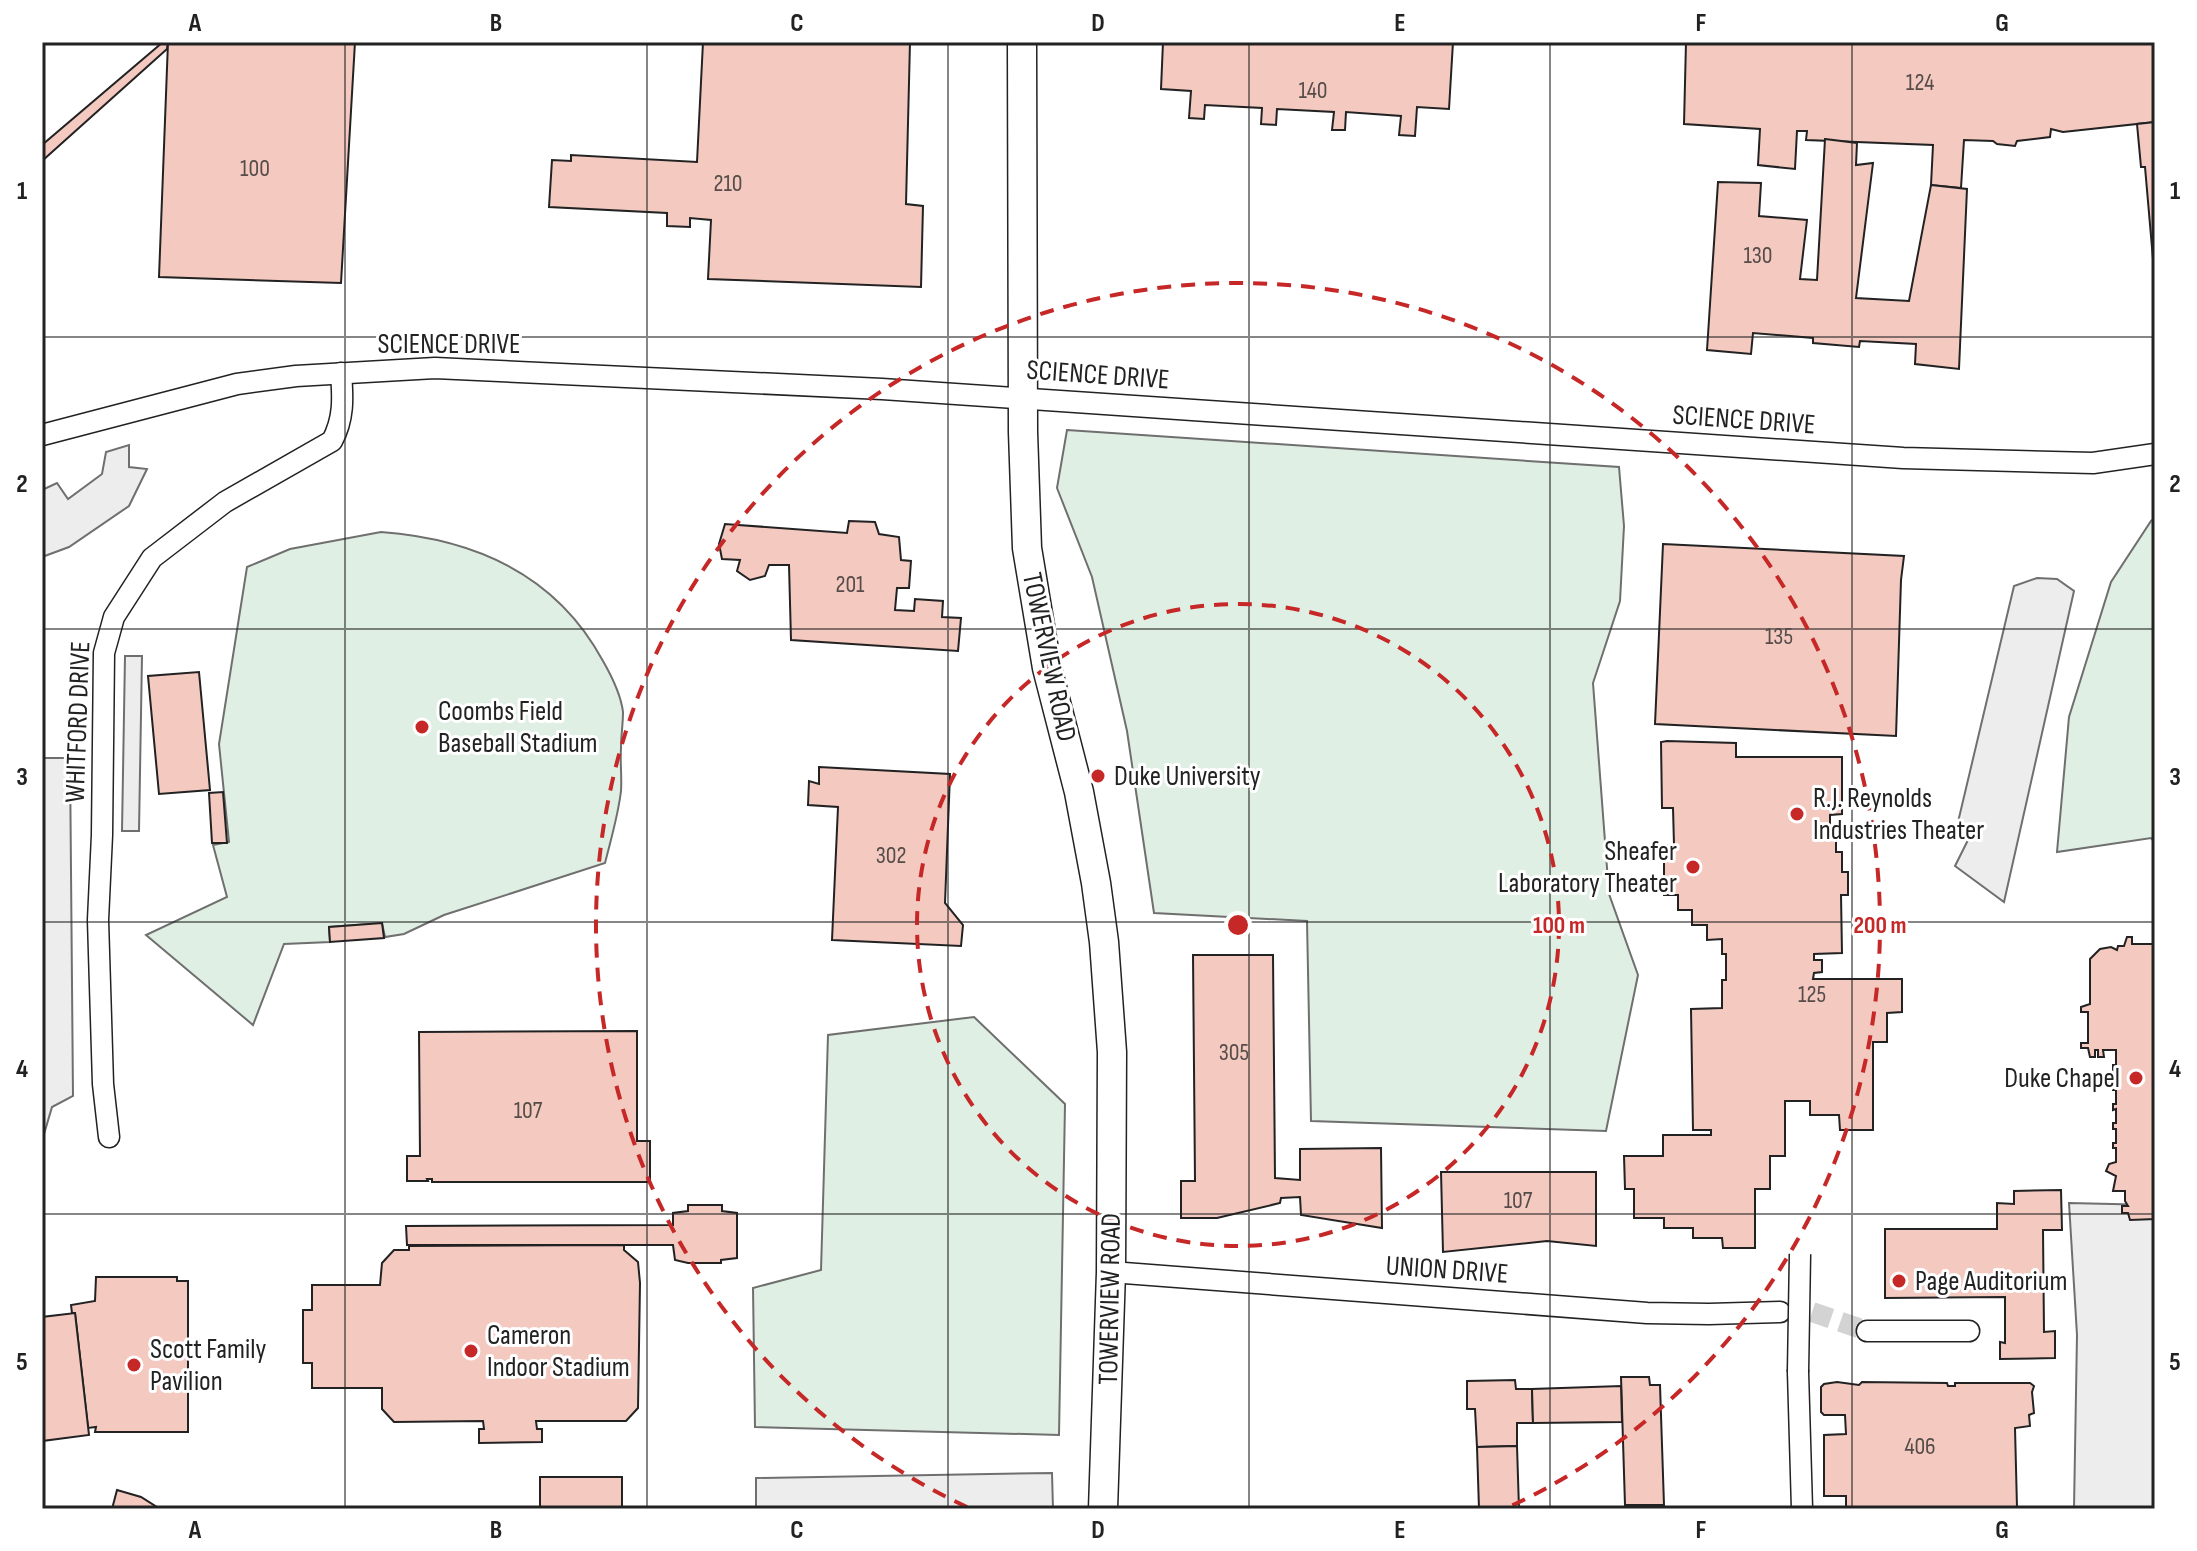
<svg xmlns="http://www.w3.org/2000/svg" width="2197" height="1551" font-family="'Sofia Sans Condensed',sans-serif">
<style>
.green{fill:#e0efe3;stroke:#6f6f6f;stroke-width:2}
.parking{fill:#ededed;stroke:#6f6f6f;stroke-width:2}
.building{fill:#f3c9c0;stroke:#222;stroke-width:2}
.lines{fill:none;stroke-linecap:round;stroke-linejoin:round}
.street-tunnel{stroke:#d3d3d3;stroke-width:20;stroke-dasharray:20 10;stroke-linecap:butt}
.street-casing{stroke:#222;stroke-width:23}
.secondary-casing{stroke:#222;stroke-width:31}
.street{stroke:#fff;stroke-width:20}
.secondary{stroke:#fff;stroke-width:28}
.street-bridge-casing{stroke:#222;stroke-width:23;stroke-linecap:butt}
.street-bridge{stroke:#fff;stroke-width:20}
.grid{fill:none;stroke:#222;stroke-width:2;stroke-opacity:0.55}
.ring{fill:none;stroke:#c62828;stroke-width:4;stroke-dasharray:14 10}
.poi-dot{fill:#c62828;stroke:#fff;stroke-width:3}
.labels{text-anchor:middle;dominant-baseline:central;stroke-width:6;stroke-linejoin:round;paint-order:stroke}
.number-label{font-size:24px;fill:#564c4a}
.street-label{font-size:28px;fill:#222;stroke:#fff}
.poi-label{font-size:28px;fill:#222;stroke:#fff;text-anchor:start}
.centre{fill:#c62828;stroke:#fff;stroke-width:4}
.ring-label{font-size:24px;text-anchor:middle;font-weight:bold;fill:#c62828;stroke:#fff;stroke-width:6;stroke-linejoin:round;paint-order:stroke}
.neatline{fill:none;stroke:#222;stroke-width:3}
.grid-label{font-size:26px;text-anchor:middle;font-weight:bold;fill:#222}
</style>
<rect width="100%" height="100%" fill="#fff"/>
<g class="green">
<polygon points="1067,430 1619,467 1624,526 1620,601 1593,683 1609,894 1638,975 1606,1131 1311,1121 1307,921 1154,913 1127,731 1092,577 1057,488"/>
<polygon points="2155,518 2155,843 2151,838 2057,852 2069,717 2111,582 2151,521"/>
<path d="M381 532C475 539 556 574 603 661 611 675 621 695 623 712 623 724 621 736 621 748 620 763 622 777 621 791 618 816 611 839 605 863L444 915 404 934 385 937 382 923 329 927 330 942 284 944 253 1025 146 935 227 897 213 845 229 842 219 744 247 567 290 549Z"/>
<polygon points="974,1017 1065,1104 1059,1435 755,1427 753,1288 821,1270 828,1035"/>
</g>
<g class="parking">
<polygon points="129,445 129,467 147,469 129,506 69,547 42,557 42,490 57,483 68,499 102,474 106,452"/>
<polygon points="2037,578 2057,579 2074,591 2004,902 1955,866 1974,828 1958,822 2014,586"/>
<polygon points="125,656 142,656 139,831 122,831"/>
<polygon points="42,758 70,758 73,1096 52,1107 42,1141"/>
<polygon points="2069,1203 2155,1205 2155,1509 2074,1509 2077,1335"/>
<polygon points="1052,1473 1053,1509 756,1509 756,1478"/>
</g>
<g class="building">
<polygon points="163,42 168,42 167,49 42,161 42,145"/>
<polygon points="168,42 355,42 341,283 159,277"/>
<polygon points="703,42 910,42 906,204 923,206 921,287 708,279 711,220 690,218 690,227 667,226 667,213 549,207 552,160 571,161 571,155 697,162"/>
<polygon points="1163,42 1453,42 1449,109 1417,107 1415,136 1399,135 1401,116 1346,112 1345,130 1332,130 1334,112 1277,109 1276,125 1261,124 1262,108 1205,105 1204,119 1189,118 1191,91 1161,89"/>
<polygon points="1686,42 2155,42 2155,122 2063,132 2051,129 2050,137 2017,141 2015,146 1997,144 1993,141 1964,140 1961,188 1931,185 1933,145 1806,140 1807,131 1797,131 1795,169 1758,165 1760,129 1684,124"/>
<polygon points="2155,122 2155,282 2145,167 2141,167 2137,124"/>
<polygon points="1825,139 1857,143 1856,165 1873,163 1856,298 1909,301 1931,185 1967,189 1959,369 1915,364 1916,344 1860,341 1859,347 1813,343 1813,338 1753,333 1751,354 1707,350 1718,182 1761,183 1759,216 1807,220 1800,279 1817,280"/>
<polygon points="849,521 875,522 879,534 899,537 901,560 911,561 909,588 897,588 895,610 914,611 915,599 943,601 942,617 961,618 958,651 791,640 789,565 769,565 765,576 750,580 737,571 740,560 722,559 719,544 725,524 847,533"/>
<polygon points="1663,544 1904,556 1901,580 1896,736 1655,724"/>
<polygon points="199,672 210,790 159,794 148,676"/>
<polygon points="1667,741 1736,743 1736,757 1842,757 1842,814 1830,815 1830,832 1836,832 1836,852 1842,852 1842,872 1848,872 1848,895 1841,895 1842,953 1814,954 1814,960 1822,960 1822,972 1814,973 1813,979 1902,979 1902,1012 1887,1013 1887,1042 1873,1042 1873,1130 1840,1130 1839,1115 1810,1115 1810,1101 1785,1101 1785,1156 1770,1156 1770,1189 1755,1189 1755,1248 1723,1248 1722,1238 1693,1238 1693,1228 1664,1228 1664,1218 1634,1218 1634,1189 1625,1189 1624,1156 1663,1156 1663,1135 1711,1135 1711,1130 1693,1130 1691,1009 1722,1008 1722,980 1726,980 1726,954 1722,954 1722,939 1707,940 1707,925 1692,925 1692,910 1678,910 1678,895 1664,895 1664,845 1674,845 1673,808 1662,808 1661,742"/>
<polygon points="819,767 950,774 945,903 963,925 961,946 832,940 838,807 808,805 809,781 819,784"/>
<polygon points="223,792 227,843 212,843 209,793"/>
<polygon points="382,923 384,938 330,942 329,927"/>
<polygon points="2127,937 2132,937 2132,944 2155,944 2155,1219 2130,1220 2128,1213 2122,1213 2122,1206 2128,1206 2125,1201 2125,1191 2113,1191 2116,1176 2106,1171 2109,1164 2116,1162 2116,1148 2113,1148 2113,1143 2116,1143 2116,1129 2113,1129 2113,1123 2116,1123 2116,1109 2113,1110 2113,1104 2116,1104 2116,1090 2113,1090 2113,1085 2116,1085 2116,1071 2113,1071 2113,1065 2116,1065 2116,1050 2103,1050 2104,1057 2098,1057 2098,1050 2095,1050 2095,1057 2090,1057 2088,1048 2081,1048 2081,1043 2088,1043 2088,1012 2081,1012 2081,1007 2090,1004 2090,959 2100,949 2111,947 2117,950 2118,946 2124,946"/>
<polygon points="1193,955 1273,955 1275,1178 1300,1180 1300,1149 1381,1148 1382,1228 1301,1215 1300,1197 1281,1198 1280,1203 1217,1218 1181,1218 1181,1181 1195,1181"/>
<polygon points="637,1031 637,1141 650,1141 650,1182 432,1182 432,1179 427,1179 428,1181 407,1181 407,1156 420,1156 419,1032"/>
<polygon points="1441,1172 1596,1172 1596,1246 1547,1241 1443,1252"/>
<polygon points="2061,1190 2062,1230 2043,1230 2044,1332 2055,1331 2055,1358 2000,1359 2000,1342 2005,1343 2005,1297 1885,1298 1885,1229 1997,1229 1997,1203 2014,1204 2014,1191"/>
<polygon points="688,1205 722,1205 722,1211 737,1213 737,1258 721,1260 721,1263 688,1263 675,1260 673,1245 407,1245 406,1226 673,1225 673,1213 688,1211"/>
<polygon points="624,1245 624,1250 638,1262 640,1283 638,1408 626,1421 536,1421 537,1429 542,1429 542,1442 479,1443 479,1429 484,1429 483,1421 394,1422 382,1409 382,1388 312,1388 312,1363 303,1363 303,1310 312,1310 312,1285 380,1285 382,1263 394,1250 409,1250 409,1246"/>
<polygon points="96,1277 177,1277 177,1281 188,1281 188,1432 95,1432 96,1427 88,1428 75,1313 72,1313 71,1305 95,1301"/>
<polygon points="75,1313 89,1435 42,1441 42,1317"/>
<polygon points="1621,1377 1649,1377 1650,1385 1660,1385 1664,1505 1625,1505"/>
<polygon points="1515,1380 1516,1389 1532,1389 1533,1423 1517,1423 1517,1446 1477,1447 1475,1409 1467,1409 1467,1381"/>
<polygon points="1837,1382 1859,1385 1862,1382 1947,1383 1948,1386 1955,1386 1955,1383 2030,1383 2034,1386 2032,1392 2034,1413 2029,1415 2030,1426 2015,1428 2017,1507 1846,1509 1846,1496 1824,1496 1824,1435 1846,1434 1845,1415 1824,1415 1821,1412 1821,1387 1824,1384"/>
<polygon points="1621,1386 1622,1422 1533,1423 1532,1389"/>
<polygon points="1517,1446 1519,1509 1479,1509 1477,1447"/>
<polygon points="540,1477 622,1477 622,1507 635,1507 635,1509 540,1509"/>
<polygon points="117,1490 141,1497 160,1509 112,1509"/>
</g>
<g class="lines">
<polyline class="street-tunnel" points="1782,1312 1812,1312 1867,1331"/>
<defs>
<g id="street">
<polyline points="42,435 237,384 296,376 435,368 882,389 1903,458 2093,463 2155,454"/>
<path d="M109 1137 103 1084 98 920 102 835 104 653 114 617 152 558 225 502 332 441C344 419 343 398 341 373"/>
<polyline points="1111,1272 1647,1313 1709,1314 1780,1312"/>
<polyline points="1867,1331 1969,1331"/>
<polyline points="1798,1372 1802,1509"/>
</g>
<polyline id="secondary" points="1022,42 1023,432 1027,548 1047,668 1079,792 1096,883 1104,942 1112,1052 1111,1272 1103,1509"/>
</defs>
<use href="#street" class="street-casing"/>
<use href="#secondary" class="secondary-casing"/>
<use href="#street" class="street"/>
<use href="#secondary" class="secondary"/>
<defs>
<polyline id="street-bridge" points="1798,1372 1800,1254"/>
</defs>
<use href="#street-bridge" class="street-bridge-casing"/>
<use href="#street-bridge" class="street-bridge"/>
</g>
<path class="grid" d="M345 42V1509M647 42V1509M948 42V1509M1249 42V1509M1550 42V1509M1852 42V1509M42 337H2155M42 629H2155M42 922H2155M42 1214H2155"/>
<g class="ring">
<circle cx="1238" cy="925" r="321"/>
<path d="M967 1507A642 642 0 1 1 1509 1507"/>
</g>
<g class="poi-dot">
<circle cx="422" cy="727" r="8"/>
<circle cx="1098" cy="776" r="8"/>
<circle cx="1797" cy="814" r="8"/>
<circle cx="1693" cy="867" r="8"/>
<circle cx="2136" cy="1078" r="8"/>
<circle cx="1899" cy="1281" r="8"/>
<circle cx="471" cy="1351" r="8"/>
<circle cx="134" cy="1365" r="8"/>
</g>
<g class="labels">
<g class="number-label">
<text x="1920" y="82">124</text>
<text x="1313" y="90">140</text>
<text x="255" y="168">100</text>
<text x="728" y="183">210</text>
<text x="1758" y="255">130</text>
<text x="850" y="584">201</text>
<text x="1779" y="636">135</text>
<text x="891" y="855">302</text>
<text x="1812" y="994">125</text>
<text x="1234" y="1052">305</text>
<text x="528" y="1110">107</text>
<text x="1518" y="1200">107</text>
<text x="1920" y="1446">406</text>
</g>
<g class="street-label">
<text x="449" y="344">SCIENCE DRIVE</text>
<text transform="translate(1098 375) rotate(4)">SCIENCE DRIVE</text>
<text transform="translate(1744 420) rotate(4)">SCIENCE DRIVE</text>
<text transform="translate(1049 657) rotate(78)">TOWERVIEW ROAD</text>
<text transform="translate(78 722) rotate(-88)">WHITFORD DRIVE</text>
<text transform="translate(1447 1270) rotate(4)">UNION DRIVE</text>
<text transform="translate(1110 1299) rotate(-89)">TOWERVIEW ROAD</text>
</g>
<g class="poi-label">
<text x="438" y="711">Coombs Field<tspan x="438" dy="32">Baseball Stadium</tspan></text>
<text x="1114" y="776">Duke University</text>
<text x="1813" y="798">R.J. Reynolds<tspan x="1813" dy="32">Industries Theater</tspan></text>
<text x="1677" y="851" text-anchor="end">Sheafer<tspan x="1677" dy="32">Laboratory Theater</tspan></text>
<text x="2120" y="1078" text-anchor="end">Duke Chapel</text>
<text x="1915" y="1281">Page Auditorium</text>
<text x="487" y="1335">Cameron<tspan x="487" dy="32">Indoor Stadium</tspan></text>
<text x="150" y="1349">Scott Family<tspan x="150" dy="32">Pavilion</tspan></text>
</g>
</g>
<circle cx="1238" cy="925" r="12" class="centre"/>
<g class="ring-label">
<text x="1559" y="933">100 m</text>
<text x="1880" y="933">200 m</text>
</g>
<rect width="2197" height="1551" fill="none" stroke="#ffffff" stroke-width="88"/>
<rect x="44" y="44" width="2109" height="1463" class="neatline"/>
<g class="grid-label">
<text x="195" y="31">A</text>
<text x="496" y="31">B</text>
<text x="797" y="31">C</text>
<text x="1098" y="31">D</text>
<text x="1400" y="31">E</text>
<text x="1701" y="31">F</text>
<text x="2002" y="31">G</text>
<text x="22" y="199">1</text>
<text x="2175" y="199">1</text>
<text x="22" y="492">2</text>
<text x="2175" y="492">2</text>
<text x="22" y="785">3</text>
<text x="2175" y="785">3</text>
<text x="22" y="1077">4</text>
<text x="2175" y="1077">4</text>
<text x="22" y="1370">5</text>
<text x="2175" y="1370">5</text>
<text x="195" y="1538">A</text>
<text x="496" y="1538">B</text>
<text x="797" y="1538">C</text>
<text x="1098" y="1538">D</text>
<text x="1400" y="1538">E</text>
<text x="1701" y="1538">F</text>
<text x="2002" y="1538">G</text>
</g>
</svg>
